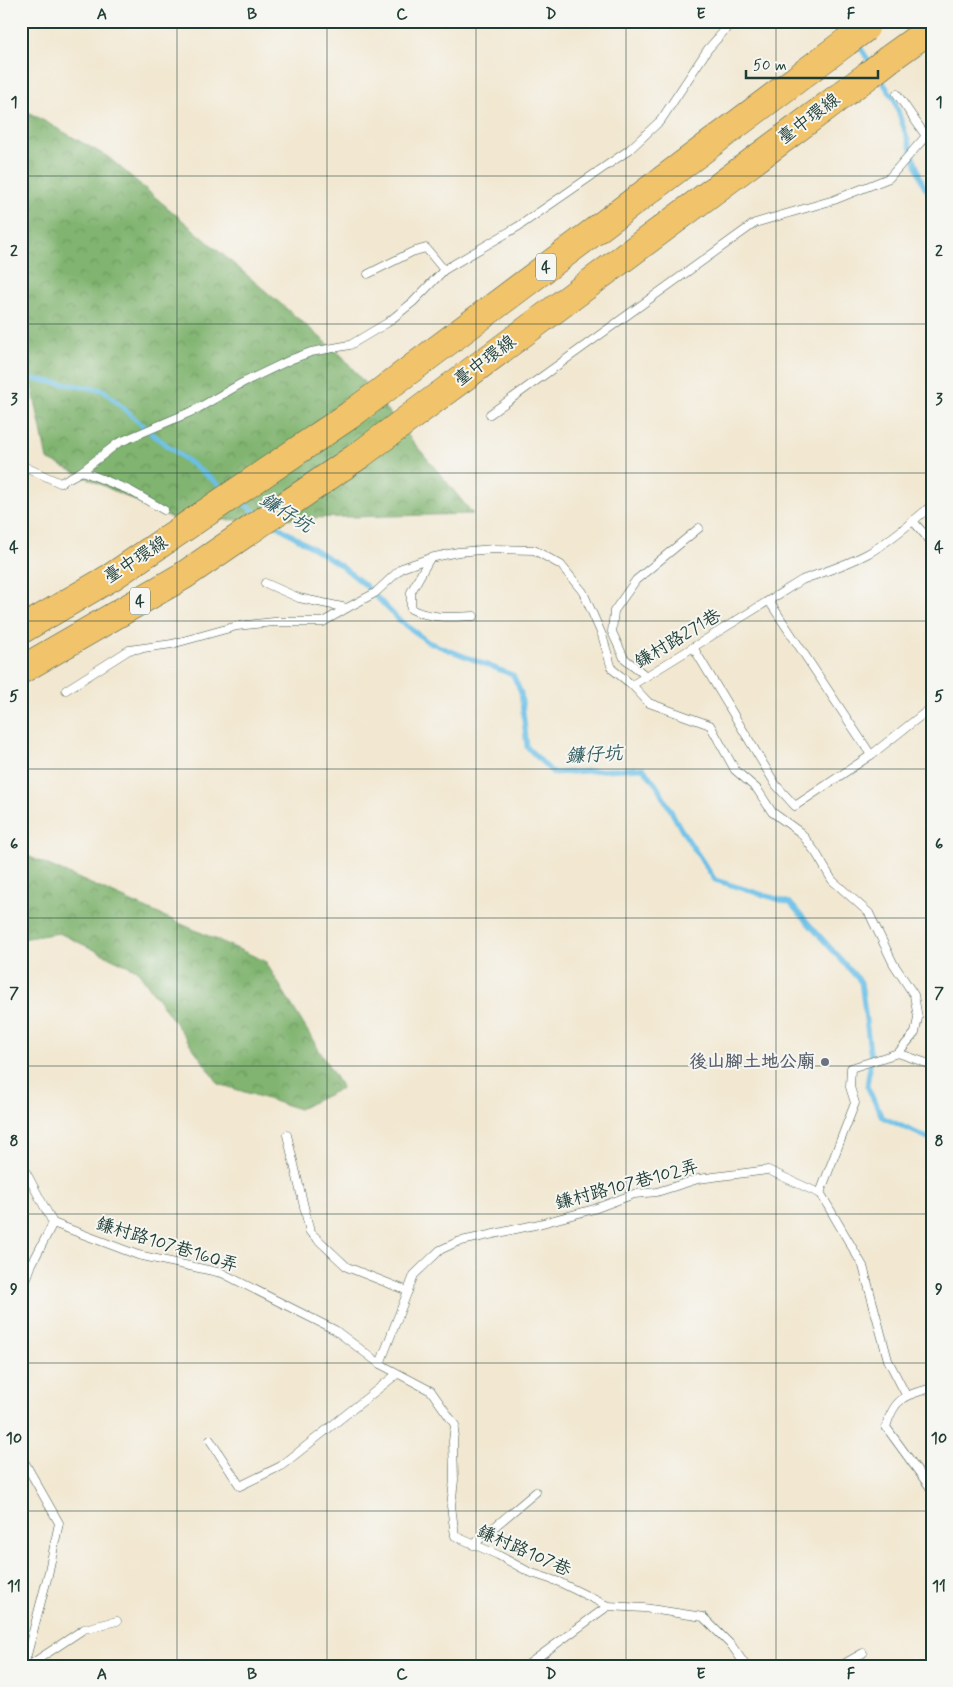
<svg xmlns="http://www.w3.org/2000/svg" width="953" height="1687" font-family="Mynerve,'LXGW WenKai TC',sans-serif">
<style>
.forest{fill:url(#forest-crowns);stroke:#507852}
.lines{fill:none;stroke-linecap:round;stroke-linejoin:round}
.stream{stroke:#6ac0e7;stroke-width:5}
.service-casing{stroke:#3f574c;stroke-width:9}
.motorway-casing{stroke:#3f574c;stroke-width:29}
.service{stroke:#fff;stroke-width:8}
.motorway{stroke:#f1c36a;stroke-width:28}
.motorway-bridge-casing{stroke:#3f574c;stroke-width:29;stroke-linecap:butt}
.motorway-bridge{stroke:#f1c36a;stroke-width:28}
.grid{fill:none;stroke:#1f3d34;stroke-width:1;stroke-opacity:0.55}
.worship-dot{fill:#6b7280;stroke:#f6f6f2;stroke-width:2}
.labels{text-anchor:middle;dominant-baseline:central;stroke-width:4;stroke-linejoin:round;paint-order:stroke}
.shield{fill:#f6f6f2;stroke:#60746d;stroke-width:1}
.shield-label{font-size:16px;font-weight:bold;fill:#1f3d34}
.street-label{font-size:18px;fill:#1f3d34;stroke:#f6f6f2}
.worship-label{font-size:18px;font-weight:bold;fill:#5b616d;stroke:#f6f6f2;text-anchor:end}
.water-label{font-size:19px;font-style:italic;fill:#325e61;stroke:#f6f6f2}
.neatline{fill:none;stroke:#1f3d34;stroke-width:2}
.grid-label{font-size:16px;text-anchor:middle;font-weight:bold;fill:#1f3d34}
</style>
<defs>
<pattern id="forest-crowns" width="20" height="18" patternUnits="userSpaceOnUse" patternTransform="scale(1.25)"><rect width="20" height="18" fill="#80b46f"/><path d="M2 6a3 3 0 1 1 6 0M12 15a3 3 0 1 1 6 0" fill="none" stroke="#68945c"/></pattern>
</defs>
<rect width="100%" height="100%" fill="#f6f6f2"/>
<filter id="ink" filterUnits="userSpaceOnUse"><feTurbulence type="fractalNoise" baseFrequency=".02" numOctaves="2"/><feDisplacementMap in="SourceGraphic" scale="10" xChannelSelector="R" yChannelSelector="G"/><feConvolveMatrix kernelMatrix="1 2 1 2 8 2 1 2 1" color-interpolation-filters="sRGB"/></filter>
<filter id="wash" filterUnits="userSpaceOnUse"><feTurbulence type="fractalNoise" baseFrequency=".0096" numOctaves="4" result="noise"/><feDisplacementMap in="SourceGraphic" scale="20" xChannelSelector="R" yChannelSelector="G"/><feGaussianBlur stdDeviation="1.12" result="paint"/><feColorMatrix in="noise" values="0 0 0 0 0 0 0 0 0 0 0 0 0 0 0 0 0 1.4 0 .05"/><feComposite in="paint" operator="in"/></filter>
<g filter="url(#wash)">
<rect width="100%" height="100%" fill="#f2e8d2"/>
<g class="forest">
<polygon points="21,108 108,157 342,356 473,514 178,521 47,459 24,346 21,343"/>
<polygon points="21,853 265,961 342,1088 299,1109 219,1084 137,970 59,933 21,939"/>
</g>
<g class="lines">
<g class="stream">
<polyline points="842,21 849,31"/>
<polyline points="858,44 871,64"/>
<polyline points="880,78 894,99 922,182 932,198"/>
<polyline points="21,377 103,390 152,434 226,490"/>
<polyline points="239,500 258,514"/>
<polyline points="274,524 340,565 364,584 398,619 428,642 513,675 521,693 527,747 553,773 643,768 657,786 681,829 715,880 790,903 861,982 871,1058 867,1086 882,1117 932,1140"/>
</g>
</g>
</g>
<g filter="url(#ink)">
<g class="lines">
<defs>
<g id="service">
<polyline points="897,94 932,145"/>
<polyline points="368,274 412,252 426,248 444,270"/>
<polyline points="490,414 755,223 834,200 889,178 926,136"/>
<polyline points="21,465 60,483 82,471 129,490 164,510"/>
<polyline points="82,471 118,443 195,410 242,383 292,359 311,352 350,345 387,323 413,302 444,270 519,226 629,150 661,120 708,49 733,21"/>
<polyline points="913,521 932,543"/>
<path d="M430 558 411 592V609C430 619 452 617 474 616"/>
<path d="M265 583 299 598 347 608 375 593 402 568 430 558 458 552 493 549 534 550 561 565 583 592 602 635 612 669 632 685 802 580C824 572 846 565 867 554 888 543 913 521 932 505"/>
<polyline points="769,601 871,755"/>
<polyline points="693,647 776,785 795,806 871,755 932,707"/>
<polyline points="646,676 624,658 612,632 614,611 636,580 699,528"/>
<polyline points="632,685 649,703 710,725 735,770 757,789 772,812 801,833 816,853 832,880 869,913 893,963 914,995 918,1018 915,1033 898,1053 851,1068 850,1087 855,1103 820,1193"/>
<polyline points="66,690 129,650 172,644 237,626 274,622 323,622 347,608"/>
<polyline points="898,1053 932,1065"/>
<polyline points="287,1135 310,1232 347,1267 408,1291"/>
<polyline points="21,1163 53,1223 138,1255 222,1273 335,1330 380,1364 431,1391 455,1425 453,1441 454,1480 451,1506 455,1536 498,1555 529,1572 559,1582 608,1606"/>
<polyline points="21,1294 32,1264 53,1223"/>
<polyline points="380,1364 414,1275 440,1250 457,1242 539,1224 594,1209 634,1194 657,1192 698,1179 768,1170 821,1194 863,1266 888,1360 906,1395"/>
<path d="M932 1388C905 1395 894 1398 886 1427L932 1490"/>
<polyline points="210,1440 240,1486 281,1466 397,1374"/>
<polyline points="21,1456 59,1523 48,1575 24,1666"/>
<polyline points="473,1545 536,1492"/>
<polyline points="28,1666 84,1629 117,1621"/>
<polyline points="526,1666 608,1606 644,1608 703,1617 732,1646 746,1666"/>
<polyline points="840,1666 863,1653"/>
</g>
<g id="motorway">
<polyline points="889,59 932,28"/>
<polyline points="21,630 113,576 350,415 846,42"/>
<polyline points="21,670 183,576 361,454 870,74"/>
</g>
</defs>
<use href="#service" class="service-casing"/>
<use href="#motorway" class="motorway-casing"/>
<use href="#service" class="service"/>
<use href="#motorway" class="motorway"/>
<defs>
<g id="motorway-bridge">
<polyline points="846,42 865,28"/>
<polyline points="870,74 889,59"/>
</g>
</defs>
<use href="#motorway-bridge" class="motorway-bridge-casing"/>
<use href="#motorway-bridge" class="motorway-bridge"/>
</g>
</g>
<path class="grid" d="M177 21V1666M327 21V1666M476 21V1666M626 21V1666M776 21V1666M21 176H932M21 324H932M21 473H932M21 621H932M21 769H932M21 918H932M21 1066H932M21 1214H932M21 1363H932M21 1511H932"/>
<circle class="worship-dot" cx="825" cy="1062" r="5"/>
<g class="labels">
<g class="shield">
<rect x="536" y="253.5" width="20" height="27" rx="4"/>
<rect x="130" y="587.5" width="20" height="27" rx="4"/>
</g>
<g class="shield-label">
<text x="546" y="267">4</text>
<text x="140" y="601">4</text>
</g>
<g class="street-label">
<text transform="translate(809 119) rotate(-37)">臺中環線</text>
<text transform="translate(485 361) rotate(-37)">臺中環線</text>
<text transform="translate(136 560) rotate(-33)">臺中環線</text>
<text transform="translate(678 639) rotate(-31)">鎌村路271巷</text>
<text transform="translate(627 1185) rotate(-15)">鎌村路107巷102弄</text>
<text transform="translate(167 1245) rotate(17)">鎌村路107巷160弄</text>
<text transform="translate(524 1551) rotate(24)">鎌村路107巷</text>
</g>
<g class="worship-label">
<text x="815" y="1062">後山腳土地公廟</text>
</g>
<g class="water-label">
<text transform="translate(286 513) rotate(32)">鐮仔坑</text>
<text transform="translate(594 755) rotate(-3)">鐮仔坑</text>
</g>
</g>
<rect width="953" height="1687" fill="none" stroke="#f6f6f2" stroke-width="55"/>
<path d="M746 70v8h132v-8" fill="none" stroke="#1f3d34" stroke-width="2.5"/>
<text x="753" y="70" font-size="15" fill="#1f3d34" stroke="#f6f6f2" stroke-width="4" paint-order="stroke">50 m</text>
<rect x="28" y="28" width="898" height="1632" class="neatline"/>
<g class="grid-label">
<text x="102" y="19">A</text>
<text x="252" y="19">B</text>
<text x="402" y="19">C</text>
<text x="551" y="19">D</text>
<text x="701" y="19">E</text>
<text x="851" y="19">F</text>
<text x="14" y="107">1</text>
<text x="939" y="107">1</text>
<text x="14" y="256">2</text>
<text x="939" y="256">2</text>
<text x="14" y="404">3</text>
<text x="939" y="404">3</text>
<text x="14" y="552">4</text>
<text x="939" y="552">4</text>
<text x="14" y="701">5</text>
<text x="939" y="701">5</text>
<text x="14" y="849">6</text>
<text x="939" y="849">6</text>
<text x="14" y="998">7</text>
<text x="939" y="998">7</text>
<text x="14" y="1146">8</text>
<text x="939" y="1146">8</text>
<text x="14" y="1294">9</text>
<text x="939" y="1294">9</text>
<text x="14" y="1443">10</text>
<text x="939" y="1443">10</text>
<text x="14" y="1591">11</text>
<text x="939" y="1591">11</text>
<text x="102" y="1679">A</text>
<text x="252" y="1679">B</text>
<text x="402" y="1679">C</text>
<text x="551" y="1679">D</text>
<text x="701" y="1679">E</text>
<text x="851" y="1679">F</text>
</g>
</svg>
